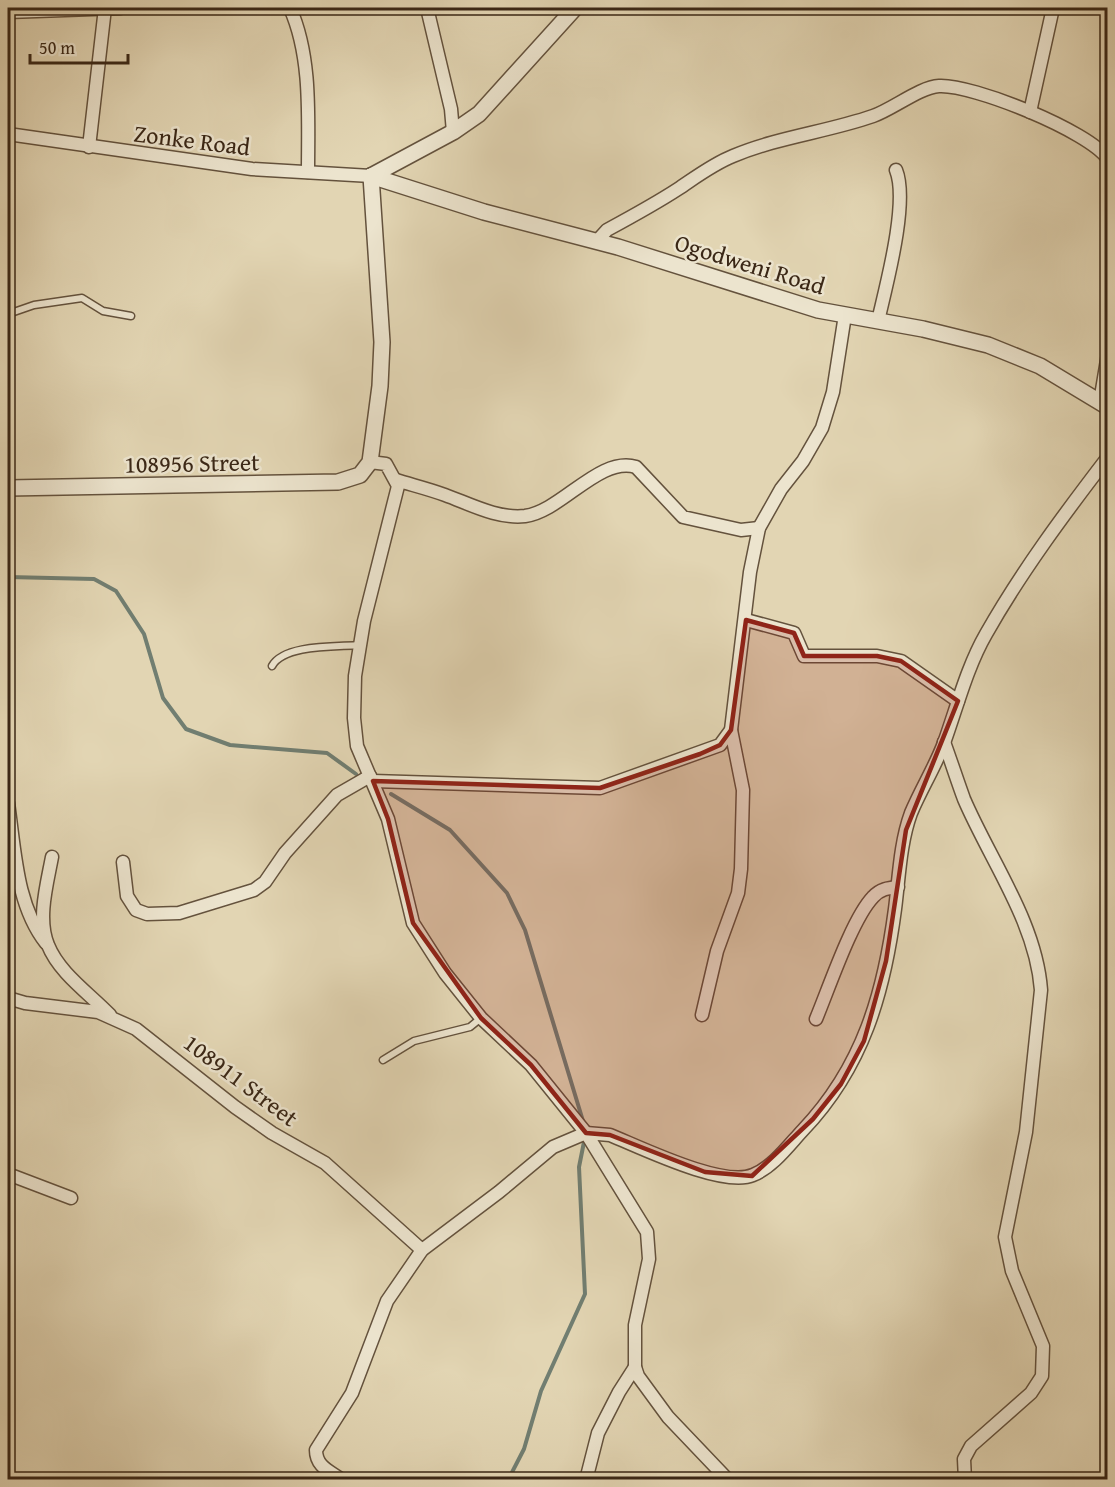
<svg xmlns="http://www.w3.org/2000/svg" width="1115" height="1487" font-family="'Gentium Book Plus',serif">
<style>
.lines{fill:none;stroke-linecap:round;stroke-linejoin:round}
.stream{stroke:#717e71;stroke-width:4}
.service-casing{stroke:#64523d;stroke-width:9}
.minor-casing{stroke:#64523d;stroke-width:15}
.tertiary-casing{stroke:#64523d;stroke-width:18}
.service{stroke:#ece4ce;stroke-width:6}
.minor{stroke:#ece4ce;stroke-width:12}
.tertiary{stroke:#ece4ce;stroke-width:15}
.marked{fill:#8f2418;fill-opacity:0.2;stroke:#8f2418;stroke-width:4.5;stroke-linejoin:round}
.labels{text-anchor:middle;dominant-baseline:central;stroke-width:5;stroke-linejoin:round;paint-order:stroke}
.street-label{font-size:24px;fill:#3a2716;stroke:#ece4ce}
</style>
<rect width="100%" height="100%" fill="#e2d5b3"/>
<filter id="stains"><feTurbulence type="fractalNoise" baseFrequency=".00333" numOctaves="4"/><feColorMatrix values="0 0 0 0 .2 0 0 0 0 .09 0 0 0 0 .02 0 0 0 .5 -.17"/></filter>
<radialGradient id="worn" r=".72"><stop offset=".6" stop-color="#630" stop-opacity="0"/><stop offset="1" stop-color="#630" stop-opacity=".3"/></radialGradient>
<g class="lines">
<g class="stream">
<polyline points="8,577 94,579 116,591 144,634 163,698 186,729 230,745 327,753 356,774"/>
<polyline points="391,794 450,830 507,893 525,930 583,1121"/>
<polyline points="508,1480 524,1449 541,1391 585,1294 579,1167 585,1137"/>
</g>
<defs>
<g id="service">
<polyline points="8,314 34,305 82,298 103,311 131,316"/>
<path d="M272 666C284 644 337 647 359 645"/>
<polyline points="383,1060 414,1041 470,1027 481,1018"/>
</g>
<g id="minor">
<path d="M290 8C312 57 308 118 308 172"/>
<polyline points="427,8 451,109 453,132"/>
<polyline points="8,12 121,8"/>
<polyline points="1030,112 1053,8"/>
<polyline points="8,134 252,169 371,176"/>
<polyline points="89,147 105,8"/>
<path d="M597 241 607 230C631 217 655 204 678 189 696 177 713 164 733 156 778 137 827 132 873 116 893 109 920 87 939 86 972 84 1089 131 1108 159"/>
<path d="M878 321C886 286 909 202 896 170"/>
<polyline points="1100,402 1108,354"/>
<polyline points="370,462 386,464 398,486 364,621 355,676 354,718 357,746 388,819 413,923 445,973 481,1018 531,1065 586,1133 647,1232 649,1259 635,1325 635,1367 638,1376 668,1417 728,1480"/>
<path d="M396 480C412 485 429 489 445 495 470 504 497 519 525 516 562 511 599 456 636 467L683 517 741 530 759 528"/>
<polyline points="746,620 794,633 804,656 877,656 901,661 958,701"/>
<path d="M944 742C951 761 957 780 964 799 990 860 1036 922 1041 990L1026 1132 1005 1237 1012 1271 1043 1346 1042 1376 1031 1393 971 1446 964 1459 965 1480"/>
<polyline points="373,781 600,788 720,745 731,730 750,572 759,528 781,489 803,461 822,428 833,392 845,315"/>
<path d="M8 803C15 850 16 905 46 943"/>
<path d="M52 857C47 884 37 919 48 945 59 973 90 994 110 1015"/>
<polyline points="123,862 127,896 136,910 147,914 179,913 254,890 265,882 285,853 337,795 370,776"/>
<polyline points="8,998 25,1003 98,1012 136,1029 235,1107 272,1133 325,1163 422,1250"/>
<polyline points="702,1015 717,951 738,893 741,869 743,790 731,730"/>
<path d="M816 1019C829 988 852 919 873 897 880 889 888 888 898 887"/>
<polyline points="8,1174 71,1198"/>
<path d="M342 1480C330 1471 316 1467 316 1450L352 1393 387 1301 422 1250 499 1192 553 1147 586 1133 610 1135C640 1147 723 1188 753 1175 773 1167 789 1145 803 1130 863 1067 884 993 895 909 899 878 900 843 911 813 921 789 935 767 944 743 957 707 967 667 986 634 1021 572 1065 513 1108 457"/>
<polyline points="586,1480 598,1433 619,1392 635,1367"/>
</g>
<g id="tertiary">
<polyline points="371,176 484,212 618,247 818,310 923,329 988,345 1040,366 1108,407"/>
<polyline points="371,176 453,132 479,114 575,8"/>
<polyline points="8,488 338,482 360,475 370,462 380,386 382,342 371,176"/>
</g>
</defs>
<use href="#service" class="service-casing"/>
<use href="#minor" class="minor-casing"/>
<use href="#tertiary" class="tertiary-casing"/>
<use href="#service" class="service"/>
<use href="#minor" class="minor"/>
<use href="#tertiary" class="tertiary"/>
</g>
<path class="marked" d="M746 620 794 633 804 656H877L901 661 958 701 906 830 886 961 864 1041 841 1084 813 1119 752 1176 705 1172 610 1135 586 1133 531 1065 481 1018 413 923 388 819 373 781 600 788 700 754 720 745 731 730Z"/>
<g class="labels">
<g class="street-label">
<text transform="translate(192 140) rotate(7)">Zonke Road</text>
<text transform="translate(750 264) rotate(17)">Ogodweni Road</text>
<text transform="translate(192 463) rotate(-1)">108956 Street</text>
<text transform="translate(241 1080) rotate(37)">108911 Street</text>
</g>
</g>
<rect width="1115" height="1487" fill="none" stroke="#e2d5b3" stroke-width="30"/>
<rect x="9" y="9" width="1097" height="1469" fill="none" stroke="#3a2716" stroke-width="3"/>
<rect x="15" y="15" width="1085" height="1457" fill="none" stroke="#3a2716" stroke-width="1.5"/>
<path d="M30 54v9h98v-9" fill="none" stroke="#3a2716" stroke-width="3"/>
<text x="39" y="54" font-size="18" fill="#3a2716" stroke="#ece4ce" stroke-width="4.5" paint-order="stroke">50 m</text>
<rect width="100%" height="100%" filter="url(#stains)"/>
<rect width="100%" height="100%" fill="url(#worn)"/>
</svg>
